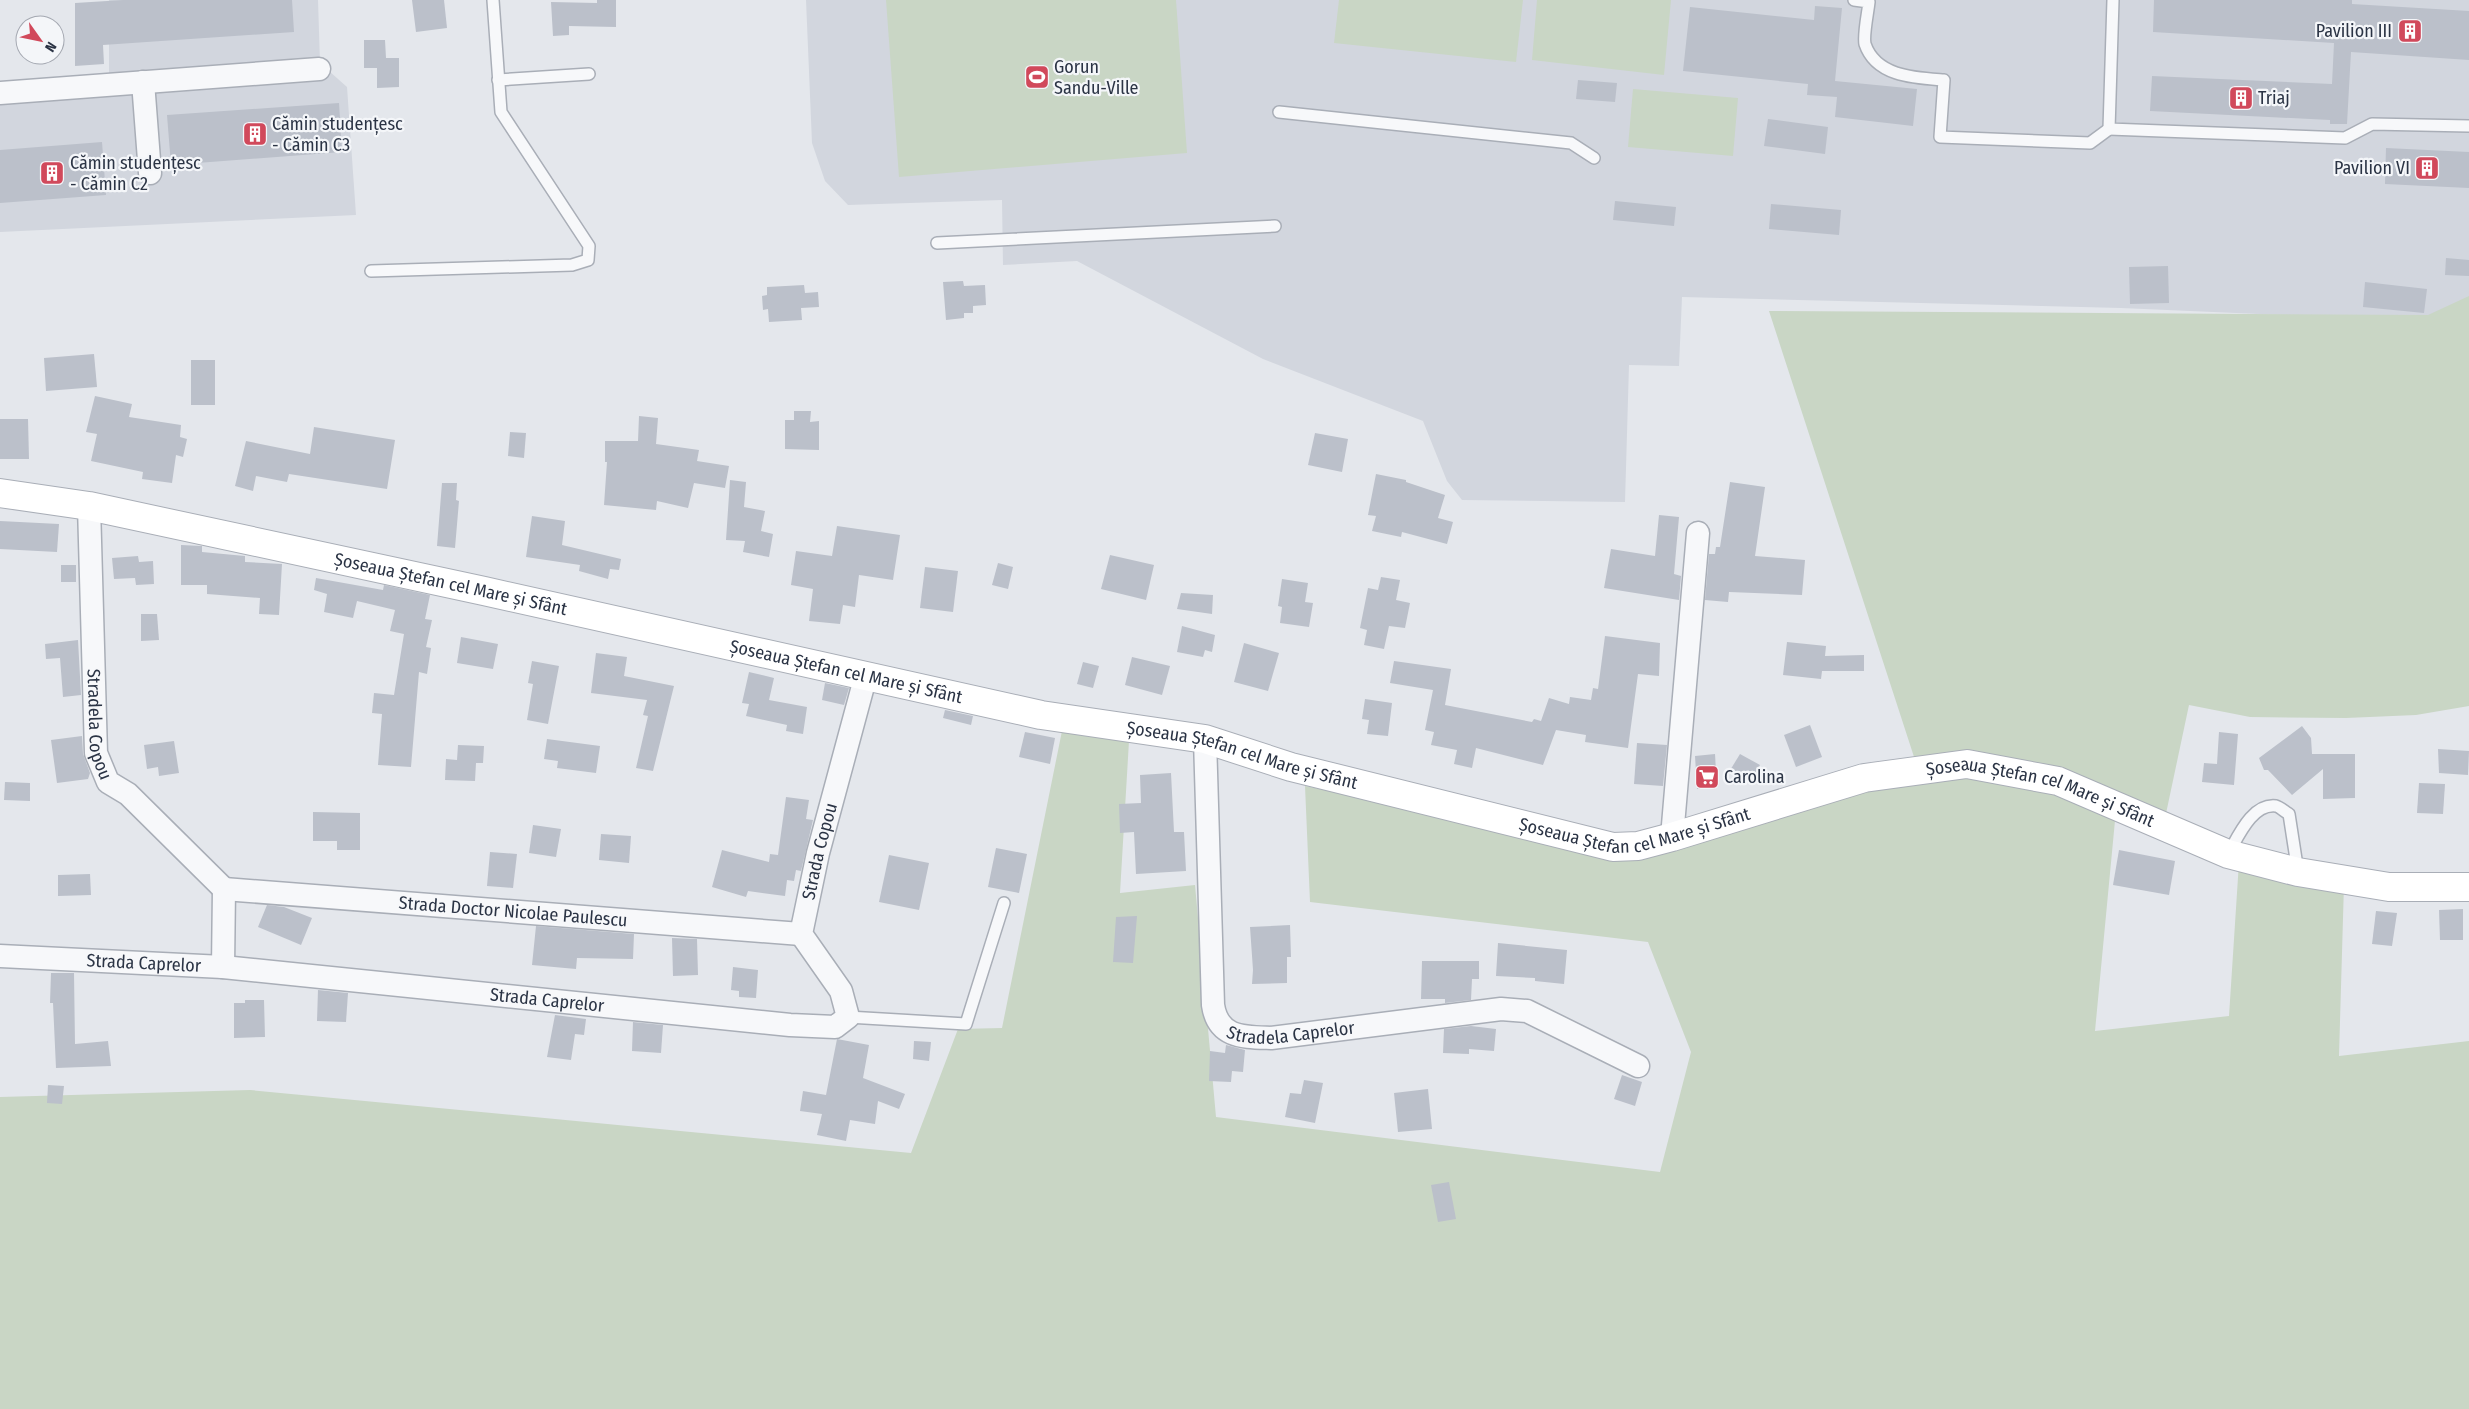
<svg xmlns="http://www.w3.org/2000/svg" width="2469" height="1409" font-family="'Fira Sans Condensed',sans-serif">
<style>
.built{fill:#d2d6de}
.green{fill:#c9d6c5}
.building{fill:#bbc0ca}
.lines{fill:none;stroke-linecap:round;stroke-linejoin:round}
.lane-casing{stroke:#a9aeb7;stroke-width:14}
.street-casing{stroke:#a9aeb7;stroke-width:25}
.secondary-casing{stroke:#a9aeb7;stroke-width:30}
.lane{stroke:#f7f8fa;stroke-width:11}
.street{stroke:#f7f8fa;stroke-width:22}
.secondary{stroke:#fff;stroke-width:28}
.labels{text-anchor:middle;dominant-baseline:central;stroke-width:4.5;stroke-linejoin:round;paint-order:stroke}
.poi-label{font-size:18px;fill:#2b3445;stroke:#f4f6f9;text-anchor:start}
.street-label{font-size:18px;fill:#2b3445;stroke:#f4f6f9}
</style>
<rect width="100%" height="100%" fill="#e4e7ec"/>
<g class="built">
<polygon points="109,0 318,0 320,63 347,87 356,215 0,232 0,82 109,77"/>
<polygon points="806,0 2469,0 2469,301 2424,321 2121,308 1682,297 1679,366 1629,365 1625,502 1462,500 1447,481 1423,421 1263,359 1077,261 1003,265 1002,200 848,205 825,181 812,143"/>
</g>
<g class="green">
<polygon points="886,0 1176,0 1187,153 899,177"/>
<polygon points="1339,0 1523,0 1516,62 1334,43"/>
<polygon points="1537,0 1671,0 1664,75 1532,60"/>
<polygon points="1633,89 1738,98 1733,156 1628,147"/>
<polygon points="2469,296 2469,706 2416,715 2346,718 2250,717 2189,705 2164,823 2059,777 1916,763 1769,311 2428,315"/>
<polygon points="1063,726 1129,741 1120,893 1195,885 1216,1117 1660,1172 1691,1052 1648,942 1310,902 1305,786 1653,856 1864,781 1966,769 2116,810 2095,1031 2229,1016 2239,862 2344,884 2339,1056 2469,1041 2469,1409 0,1409 0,1097 250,1090 911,1153 958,1029 1002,1028"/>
</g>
<g class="building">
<polygon points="123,0 292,0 294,32 103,45 104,64 75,66 75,3"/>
<polygon points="412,0 444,0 447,28 416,32"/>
<polygon points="597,0 616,0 616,27 569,26 569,35 553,36 551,2 597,3"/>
<polygon points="2154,0 2352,0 2352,4 2469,11 2469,60 2351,52 2347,124 2330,124 2330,120 2150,111 2152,76 2332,84 2334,43 2153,32"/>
<polygon points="1815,6 1842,8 1835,81 1917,89 1913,126 1835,117 1837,97 1807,95 1808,84 1683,71 1690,7 1814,20"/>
<polygon points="364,40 385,40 386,58 399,58 399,87 377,88 377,68 364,68"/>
<polygon points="1578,80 1617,83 1615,102 1576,99"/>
<polygon points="339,103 342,152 171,165 167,115"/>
<polygon points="1768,119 1828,127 1825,154 1764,146"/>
<polygon points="102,142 106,195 0,203 0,150"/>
<polygon points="2386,148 2469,152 2469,188 2385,184"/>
<polygon points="1615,201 1676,207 1674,226 1613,220"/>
<polygon points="1771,204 1841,210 1839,235 1769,229"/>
<polygon points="2446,258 2469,260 2469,276 2445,275"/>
<polygon points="2168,266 2169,303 2130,304 2129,267"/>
<polygon points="963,281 964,286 985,285 986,305 973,306 973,313 964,313 964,318 946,320 943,282"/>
<polygon points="2365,282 2427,289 2424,313 2363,307"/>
<polygon points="804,285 805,293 818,292 819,307 801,308 802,320 769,322 768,309 763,310 762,296 767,295 767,287"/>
<polygon points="94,354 97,387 46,391 44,358"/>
<rect x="191" y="360" width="24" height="45"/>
<polygon points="95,396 132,404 129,417 181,425 180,437 187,439 183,457 176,455 172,483 142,479 143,472 91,461 97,434 86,432"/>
<polygon points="794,411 811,411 810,422 819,421 819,450 785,449 785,420 794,420"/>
<polygon points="639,416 658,418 656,444 699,450 697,461 729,466 725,488 694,483 688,508 657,501 656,510 604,505 607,462 605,462 605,441 638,441"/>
<polygon points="0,419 28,419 29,459 0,459"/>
<polygon points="314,427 395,440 387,489 289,474 287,482 256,476 253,491 235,486 246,441 310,454"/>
<polygon points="510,432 526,433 524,458 508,456"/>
<polygon points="1315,433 1348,439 1342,472 1308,465"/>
<polygon points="1376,474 1406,480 1406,482 1445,495 1438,518 1453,522 1447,544 1402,532 1401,537 1372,531 1376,516 1368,515"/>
<polygon points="730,480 746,482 744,507 765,511 761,531 773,534 769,557 743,552 745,541 726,540"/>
<polygon points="1730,482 1765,487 1755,556 1805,560 1802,595 1729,592 1728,602 1705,600 1709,554 1715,554 1716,547 1720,547"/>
<polygon points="442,483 457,483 456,500 459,501 455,548 437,546"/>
<polygon points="1659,515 1679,517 1674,574 1681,576 1679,600 1604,588 1611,549 1655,556"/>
<polygon points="532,516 565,521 562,545 621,559 619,570 610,569 608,579 579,571 580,565 526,557"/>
<polygon points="0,521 59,524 57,552 0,549"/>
<polygon points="837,526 900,535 893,580 859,575 855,607 843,605 840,624 809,621 813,589 791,585 796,551 832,556"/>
<polygon points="181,545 202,546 202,552 245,556 245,562 282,564 279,615 259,614 260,598 207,594 207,585 181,585"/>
<polygon points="1110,555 1154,565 1146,600 1101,589"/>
<polygon points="138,556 139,562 153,561 154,584 136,585 135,578 114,579 112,558"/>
<polygon points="998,563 1013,567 1008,589 992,585"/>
<rect x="61" y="565" width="15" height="17"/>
<polygon points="925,567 958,571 953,612 920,608"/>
<polygon points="1381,577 1400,580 1396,600 1410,603 1405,628 1389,626 1384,649 1364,645 1367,630 1360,628 1368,588 1378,590"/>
<polygon points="316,578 383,590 384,585 430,595 425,619 432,620 426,647 431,648 427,674 419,672 411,767 378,765 382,714 372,713 374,693 394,695 404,634 390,631 395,610 357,601 353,618 324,612 327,594 314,590"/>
<polygon points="1282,579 1308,583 1305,602 1313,603 1309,627 1280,623 1282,607 1278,606"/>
<polygon points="1181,593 1213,595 1212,614 1177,609"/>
<polygon points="141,614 157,614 159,640 141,641"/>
<polygon points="1182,626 1215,635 1212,652 1205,650 1203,657 1177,652"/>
<polygon points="1605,636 1660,643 1659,676 1638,674 1628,748 1585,742 1586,735 1556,730 1543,765 1476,748 1472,768 1454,764 1457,750 1431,745 1434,732 1425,730 1433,690 1390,683 1394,661 1451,669 1445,705 1532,722 1534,719 1541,721 1549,698 1569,704 1570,697 1591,700 1593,688 1598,689"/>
<polygon points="461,637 498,644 493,669 457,663"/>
<polygon points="78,640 81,695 63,697 60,658 46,659 45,644"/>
<polygon points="1787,642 1826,646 1825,656 1864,655 1864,671 1822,671 1821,679 1783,675"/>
<polygon points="1244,643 1279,653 1268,691 1234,682"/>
<polygon points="596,653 627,657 624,676 674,686 653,771 636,768 648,716 643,715 647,700 591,693"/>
<polygon points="1132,657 1170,666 1162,695 1125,685"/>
<polygon points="532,661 559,666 548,724 527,720 533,684 528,683"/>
<polygon points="1083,662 1099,666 1093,688 1077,684"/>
<polygon points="749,672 774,678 769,700 807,707 803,734 786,731 787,725 746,716 749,704 742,703"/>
<polygon points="825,683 849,688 844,705 822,700"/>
<polygon points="1365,699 1392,703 1388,736 1367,734 1369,720 1362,719"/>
<polygon points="945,710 973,716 971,725 943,718"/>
<polygon points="1810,725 1822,757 1796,767 1784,735"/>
<polygon points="2302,726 2311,738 2312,754 2355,754 2355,798 2323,799 2323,769 2292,795 2268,770 2264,770 2259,758"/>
<polygon points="1025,732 1055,738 1050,764 1019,757"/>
<polygon points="2219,732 2238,734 2234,785 2202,782 2204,763 2217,764"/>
<polygon points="82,736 83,754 90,773 88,779 57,783 51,740"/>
<polygon points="547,739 600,746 596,773 557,768 558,761 544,759"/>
<polygon points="174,741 179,773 159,776 158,767 147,769 144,745"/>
<polygon points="1637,743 1667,745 1663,786 1634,784"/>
<polygon points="458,745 484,746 483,763 476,763 475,781 445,780 446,759 457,760"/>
<polygon points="2438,749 2469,751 2468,775 2439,773"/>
<polygon points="1715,754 1717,788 1697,789 1695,756"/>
<polygon points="1740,754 1760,765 1750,783 1729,772"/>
<polygon points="1171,773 1174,832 1184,832 1186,871 1136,874 1134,832 1120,833 1119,804 1141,803 1140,775"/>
<polygon points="5,782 30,783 30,801 4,800"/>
<polygon points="2419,783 2445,784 2443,814 2417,813"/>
<polygon points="786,797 809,800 806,819 813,820 801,871 796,870 794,881 787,880 785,896 748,891 746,897 712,887 722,850 769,862 770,854 778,855"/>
<polygon points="313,812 360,813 360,850 337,850 337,841 313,841"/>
<polygon points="533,825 561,829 556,857 529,853"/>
<polygon points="601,834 631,836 629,863 599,860"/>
<polygon points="996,848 1027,854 1019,893 988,887"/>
<polygon points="2119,850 2175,861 2169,895 2113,885"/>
<polygon points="490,852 517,854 513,888 487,886"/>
<polygon points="889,855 929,863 919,910 879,902"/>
<polygon points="90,874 91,895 58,896 58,875"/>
<polygon points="267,905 284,907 312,918 301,945 258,927"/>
<polygon points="2463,909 2463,940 2440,940 2439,910"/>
<polygon points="2376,911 2397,913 2392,946 2372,944"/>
<polygon points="1137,916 1133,963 1113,962 1116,917"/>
<polygon points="1290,925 1291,957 1287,957 1287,983 1252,984 1253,970 1250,927"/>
<polygon points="536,926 634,934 633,959 577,958 576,969 532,965"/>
<polygon points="672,938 697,939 698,975 673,976"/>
<polygon points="1498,943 1567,950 1564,984 1535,981 1535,978 1496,976"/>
<polygon points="1422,961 1479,961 1479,979 1472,979 1471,1000 1445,1003 1445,999 1421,999"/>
<polygon points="733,967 758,970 756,998 739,997 739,991 731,990"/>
<polygon points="51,973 74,973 75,1044 108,1041 111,1066 56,1068 53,1003 50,1003"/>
<polygon points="318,990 348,993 346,1022 317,1021"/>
<polygon points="245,1000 264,1000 265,1037 234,1038 234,1003 245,1003"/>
<polygon points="555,1015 586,1019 584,1035 575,1034 571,1060 547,1057"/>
<polygon points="633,1022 663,1025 661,1053 632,1051"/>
<polygon points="1471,1026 1496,1029 1494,1051 1469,1049 1469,1054 1443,1053 1444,1029"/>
<polygon points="837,1039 869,1045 863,1078 905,1094 899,1109 878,1101 875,1124 850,1120 846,1141 817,1135 822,1114 800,1111 803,1091 826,1095"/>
<polygon points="914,1041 931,1042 929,1061 913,1059"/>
<polygon points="1226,1045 1245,1050 1243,1072 1232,1071 1231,1082 1209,1081 1210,1051 1225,1053"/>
<polygon points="1622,1075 1642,1082 1635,1106 1614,1099"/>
<polygon points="1304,1080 1323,1083 1315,1123 1285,1117 1290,1093 1301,1094"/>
<polygon points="48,1085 64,1086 62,1104 47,1103"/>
<polygon points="1428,1089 1432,1129 1398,1132 1394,1093"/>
<polygon points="1449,1182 1456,1219 1438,1222 1431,1185"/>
</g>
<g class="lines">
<defs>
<g id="lane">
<path d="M1854 0 1869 2C1868 12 1863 35 1865 44 1876 77 1916 78 1944 80L1940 137 2090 143 2109 129"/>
<polyline points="2113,0 2109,129 2345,138 2372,124 2469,126"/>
<polyline points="498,80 589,74"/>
<polyline points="1279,112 1571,143 1594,158"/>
<polyline points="937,243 1275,226"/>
<polyline points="371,271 572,265 588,260 589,246 501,112 493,0"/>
<path d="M2228 854C2238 837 2252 803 2276 806 2280 807 2285 812 2289 814L2298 872"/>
<polyline points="848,1017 966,1024 1004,903"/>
</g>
<g id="street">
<polyline points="143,82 150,173"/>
<polyline points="0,93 319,69"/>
<path id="s1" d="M89 506 96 753 108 782 128 794 224 889"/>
<path id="s2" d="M1205 739 1213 1005C1218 1038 1243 1037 1271 1038L1501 1009 1527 1011 1638 1066"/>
<polyline points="1672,837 1698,533"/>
<path id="s3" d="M224 889 801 934"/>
<path id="s4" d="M0 956 223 967 790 1025 835 1027 848 1017 841 991 801 934 818 853 866 675"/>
<polyline points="223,967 224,889"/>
</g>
<g id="secondary">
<path id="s5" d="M0 493 89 506 484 591 1041 715 1205 739 1291 767 1613 847 1638 846 1672 837 1864 778 1967 764 2058 781 2228 854 2298 872 2389 887H2469"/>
</g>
</defs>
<use href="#lane" class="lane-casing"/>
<use href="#street" class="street-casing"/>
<use href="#secondary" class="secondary-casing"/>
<use href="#lane" class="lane"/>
<use href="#street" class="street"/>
<use href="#secondary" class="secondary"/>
</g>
<defs>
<symbol id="building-square" viewBox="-11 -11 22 22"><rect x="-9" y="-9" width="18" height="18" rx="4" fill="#d1495b" stroke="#f4f6f9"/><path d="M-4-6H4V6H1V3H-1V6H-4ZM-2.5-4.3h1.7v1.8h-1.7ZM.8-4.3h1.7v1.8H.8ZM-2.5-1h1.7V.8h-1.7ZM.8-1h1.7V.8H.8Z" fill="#fff"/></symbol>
<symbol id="stadium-square" viewBox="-11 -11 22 22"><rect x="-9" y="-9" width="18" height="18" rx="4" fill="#d1495b" stroke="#f4f6f9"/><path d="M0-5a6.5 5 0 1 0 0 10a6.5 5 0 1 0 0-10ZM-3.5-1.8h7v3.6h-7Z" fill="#fff"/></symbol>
<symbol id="supermarket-square" viewBox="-11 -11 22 22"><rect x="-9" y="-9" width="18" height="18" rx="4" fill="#d1495b" stroke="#f4f6f9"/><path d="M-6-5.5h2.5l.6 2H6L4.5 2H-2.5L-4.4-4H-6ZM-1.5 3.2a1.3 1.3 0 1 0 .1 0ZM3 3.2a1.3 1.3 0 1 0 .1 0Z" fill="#fff"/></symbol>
</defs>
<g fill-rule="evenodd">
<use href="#building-square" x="2396" y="17" width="28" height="28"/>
<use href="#stadium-square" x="1023" y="63" width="28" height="28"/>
<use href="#building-square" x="2227" y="84" width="28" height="28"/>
<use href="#building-square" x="241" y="120" width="28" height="28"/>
<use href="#building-square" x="2413" y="154" width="28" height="28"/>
<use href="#building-square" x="38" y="159" width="28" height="28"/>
<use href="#supermarket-square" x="1693" y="763" width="28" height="28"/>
</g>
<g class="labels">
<g class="poi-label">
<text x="2392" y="31" text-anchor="end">Pavilion III</text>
<text x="1054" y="67">Gorun<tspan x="1054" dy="21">Sandu-Ville</tspan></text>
<text x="2258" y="98">Triaj</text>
<text x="272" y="124">Cămin studențesc<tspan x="272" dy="21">- Cămin C3</tspan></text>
<text x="70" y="163">Cămin studențesc<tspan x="70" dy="21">- Cămin C2</tspan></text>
<text x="2410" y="168" text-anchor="end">Pavilion VI</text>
<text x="1724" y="777">Carolina</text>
</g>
<g class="street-label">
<text stroke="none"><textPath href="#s5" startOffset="460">Șoseaua Ștefan cel Mare și Sfânt</textPath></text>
<text stroke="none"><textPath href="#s5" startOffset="865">Șoseaua Ștefan cel Mare și Sfânt</textPath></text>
<text stroke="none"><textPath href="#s1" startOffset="219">Stradela Copou</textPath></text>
<text stroke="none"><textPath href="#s5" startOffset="1270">Șoseaua Ștefan cel Mare și Sfânt</textPath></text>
<text stroke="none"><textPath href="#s5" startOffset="2095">Șoseaua Ștefan cel Mare și Sfânt</textPath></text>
<text stroke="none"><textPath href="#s5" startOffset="1675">Șoseaua Ștefan cel Mare și Sfânt</textPath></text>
<text stroke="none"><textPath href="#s4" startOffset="1036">Strada Copou</textPath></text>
<text stroke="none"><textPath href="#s3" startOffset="290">Strada Doctor Nicolae Paulescu</textPath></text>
<text stroke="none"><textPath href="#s4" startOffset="144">Strada Caprelor</textPath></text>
<text stroke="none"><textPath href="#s4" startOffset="549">Strada Caprelor</textPath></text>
<text stroke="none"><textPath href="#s2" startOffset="361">Stradela Caprelor</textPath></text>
</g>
</g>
<g transform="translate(40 40) rotate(123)"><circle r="24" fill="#f4f6f9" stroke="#a4a8b1"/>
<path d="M0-4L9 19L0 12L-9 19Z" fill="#d1495b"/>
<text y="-8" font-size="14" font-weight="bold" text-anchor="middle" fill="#2b3445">N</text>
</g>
</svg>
